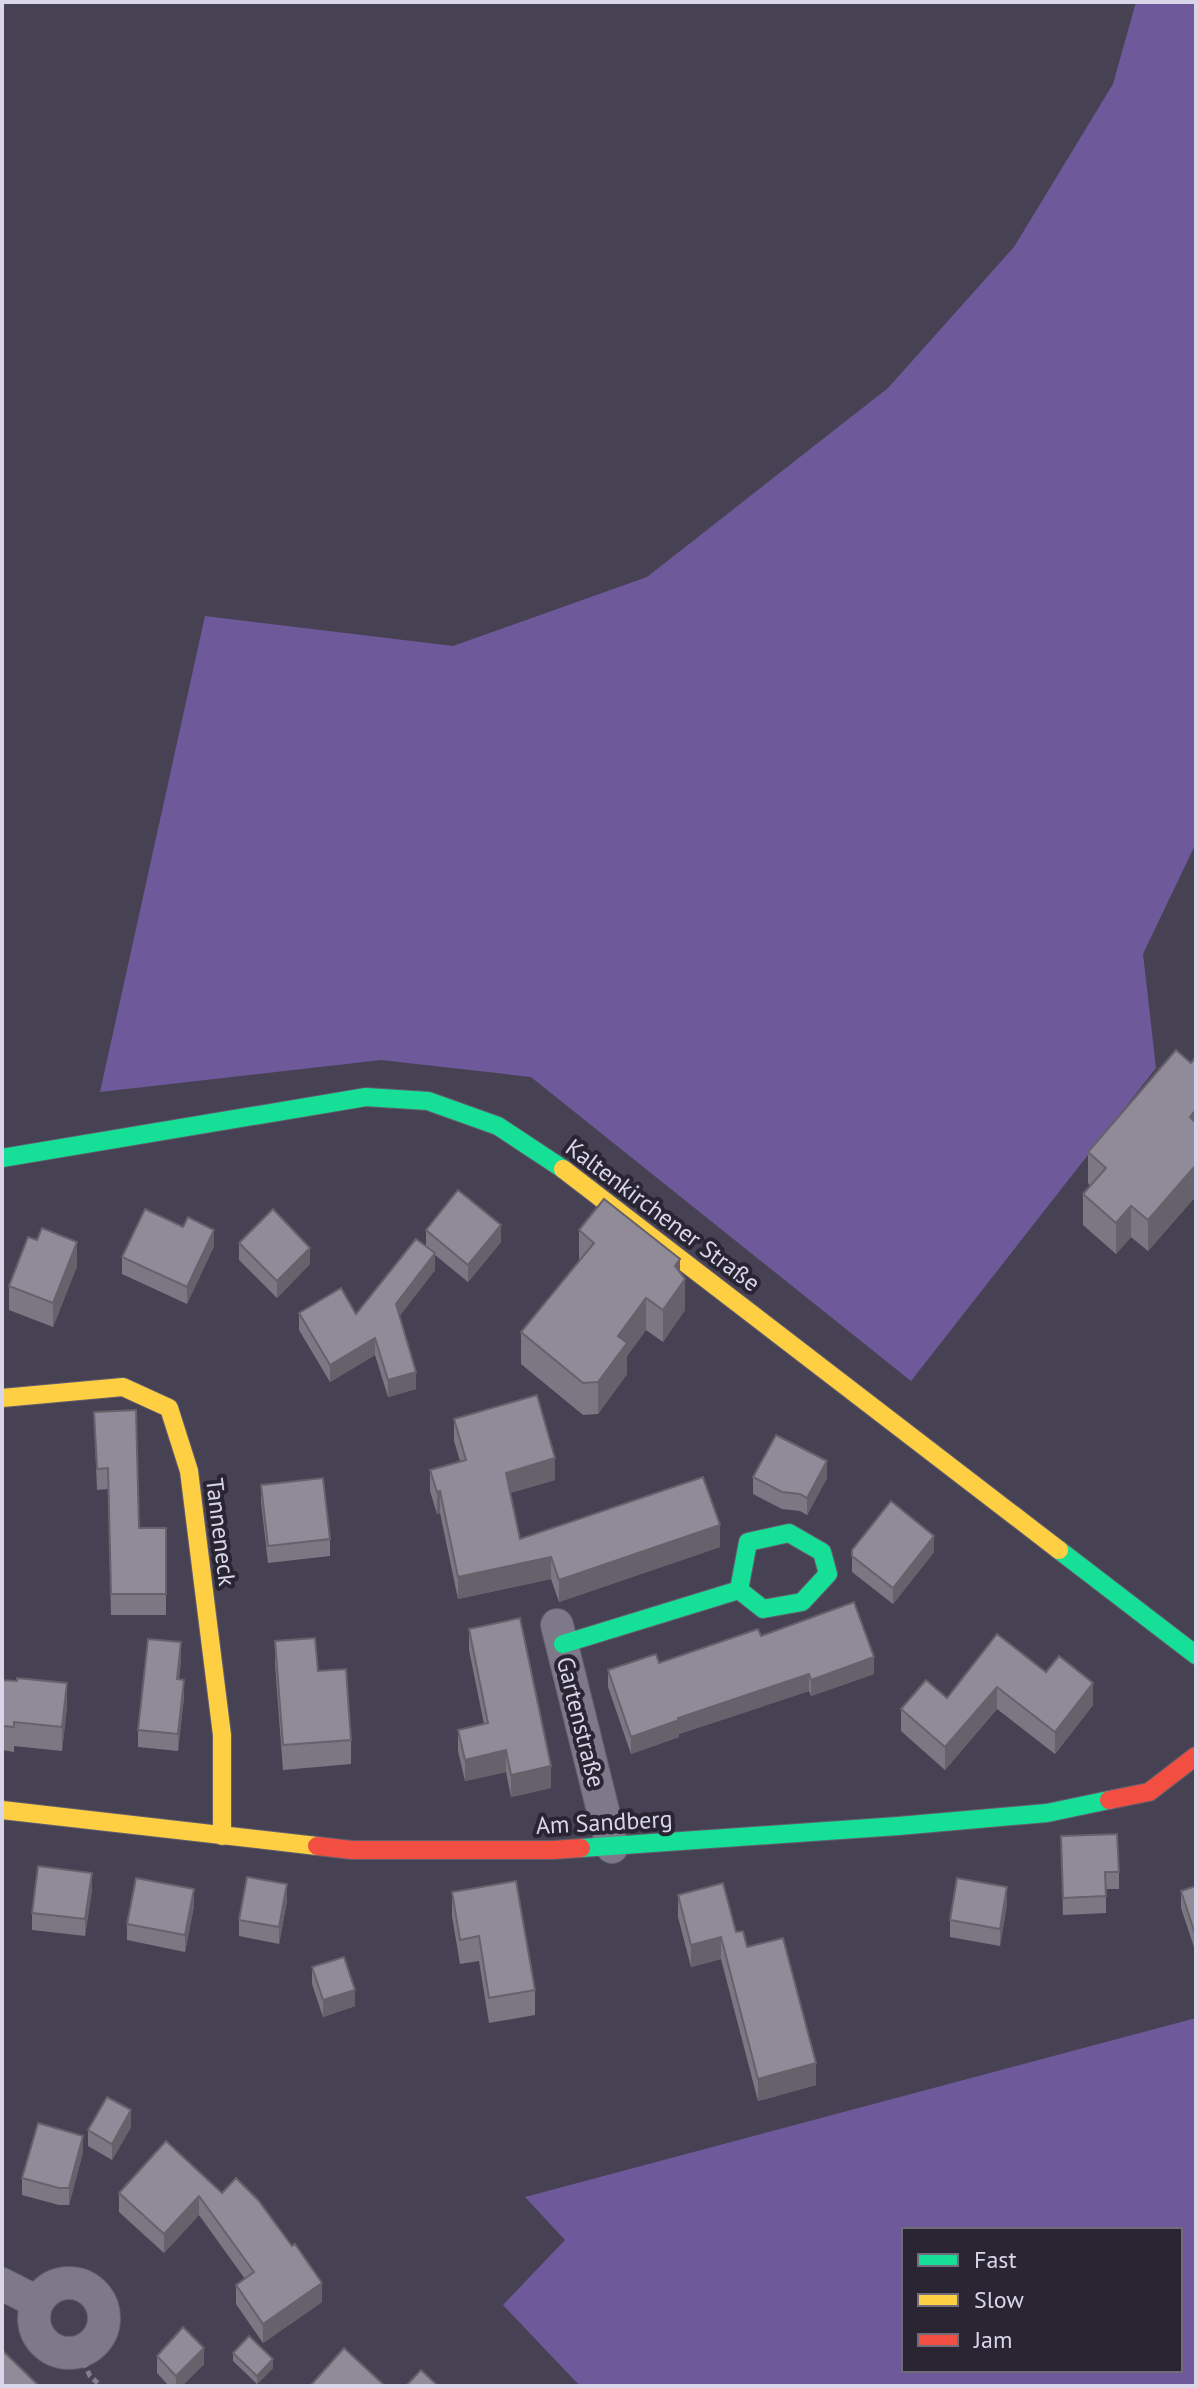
<svg xmlns="http://www.w3.org/2000/svg" width="1198" height="2388" font-family="'PT Sans',sans-serif">
<style>
.green{fill:#6e5a9b;fill-rule:evenodd}
.lines{fill:none;stroke-linecap:round;stroke-linejoin:round}
.street-casing{stroke:#635f6e;stroke-width:34}
.fast-casing{stroke:#635f6e;stroke-width:20}
.slow-casing{stroke:#635f6e;stroke-width:20}
.jam-casing{stroke:#635f6e;stroke-width:20}
.path{stroke:#827e8b;stroke-width:5;stroke-dasharray:6 4;stroke-linecap:butt}
.street{stroke:#7e7988;stroke-width:32}
.fast{stroke:#16e098;stroke-width:18}
.slow{stroke:#ffcf43;stroke-width:18}
.jam{stroke:#f24e42;stroke-width:18}
.wall{fill:#7d7783}
.shaded-wall{fill:#66616a}
.building{fill:#918a98;stroke:#66616a;stroke-width:2}
.labels{text-anchor:middle;dominant-baseline:central;stroke-width:8;stroke-linejoin:round;paint-order:stroke}
.street-label{font-size:24px;fill:#dad6e9;stroke:#292533}
</style>
<rect width="100%" height="100%" fill="#474253"/>
<g class="green">
<polygon points="1136,2 1196,2 1196,843 1143,954 1156,1068 911,1381 531,1077 381,1060 100,1092 205,616 453,646 647,577 888,388 1014,247 1113,84"/>
<path d="M1196 2018V2386H580L503 2305 565 2240 525 2197ZM904 2230H1180V2370H904Z"/>
</g>
<g class="lines">
<defs>
<g id="street">
<polyline points="557,1625 612,1847"/>
<circle cx="69" cy="2318" r="35"/>
<polyline points="2,2284 37,2302"/>
</g>
<g id="fast">
<polyline points="2,1158 366,1097 428,1101 498,1126 563,1169"/>
<polyline points="1059,1550 1196,1655"/>
<polyline points="563,1644 739,1590 763,1609 802,1602 828,1574 822,1552 789,1533 748,1542 739,1590"/>
<polyline points="581,1848 898,1826 1047,1813 1109,1800"/>
</g>
<g id="slow">
<polyline points="563,1169 1059,1550"/>
<polyline points="2,1398 123,1387 169,1408 189,1471 222,1735 222,1836"/>
<polyline points="2,1810 317,1846"/>
</g>
<g id="jam">
<polyline points="1109,1800 1149,1792 1196,1756"/>
<polyline points="317,1846 352,1850 553,1850 581,1848"/>
</g>
</defs>
<use href="#street" class="street-casing"/>
<use href="#fast" class="fast-casing"/>
<use href="#slow" class="slow-casing"/>
<use href="#jam" class="jam-casing"/>
<polyline class="path" points="79,2353 90,2376 101,2386"/>
<use href="#street" class="street"/>
<use href="#fast" class="fast"/>
<use href="#slow" class="slow"/>
<use href="#jam" class="jam"/>
</g>
<g class="wall">
<polygon points="1196,1057 1196,1196 1148,1251 1131,1237 1116,1254 1083,1225 1083,1194 1090,1186 1088,1183 1088,1152 1191,1063"/>
<polygon points="183,1227 214,1246 187,1304 122,1274 122,1257"/>
<polygon points="426,1230 501,1242 468,1282 435,1255 435,1270 399,1316 416,1389 388,1397 375,1355 330,1382 299,1330 299,1313 356,1314 426,1246"/>
<polygon points="579,1230 685,1310 663,1342 646,1330 627,1356 627,1374 598,1414 583,1415 521,1364 521,1332 579,1262"/>
<polygon points="239,1243 310,1264 277,1298 239,1260"/>
<polygon points="77,1266 53,1327 9,1310 9,1286"/>
<polygon points="94,1412 139,1528 166,1528 166,1615 111,1615 108,1489 97,1490"/>
<polygon points="454,1419 555,1480 510,1493 520,1539 720,1547 559,1602 551,1579 458,1599 440,1513 437,1514 430,1491 430,1470 460,1461 454,1441"/>
<polygon points="753,1477 827,1478 807,1515 800,1511 782,1509 753,1494"/>
<polygon points="261,1485 330,1539 330,1556 268,1563 261,1502"/>
<polygon points="852,1550 934,1552 893,1604 852,1572"/>
<polygon points="469,1629 551,1788 511,1797 506,1772 465,1781 458,1751 458,1730 484,1724 469,1650"/>
<polygon points="761,1636 874,1674 811,1696 809,1691 679,1734 679,1737 631,1754 608,1687 608,1670 659,1663"/>
<polygon points="275,1641 318,1671 351,1740 351,1764 283,1770 275,1665"/>
<polygon points="181,1659 179,1679 184,1697 178,1751 138,1747 138,1730"/>
<polygon points="1046,1672 1093,1705 1055,1754 997,1709 945,1770 901,1731 901,1709 947,1698"/>
<polygon points="2,1680 67,1707 62,1751 14,1746 14,1752 2,1750"/>
<polygon points="1061,1836 1119,1872 1119,1889 1106,1889 1106,1913 1063,1915"/>
<polygon points="1196,1886 1196,1953 1181,1908 1181,1891"/>
<polygon points="92,1890 85,1936 32,1930 32,1913"/>
<polygon points="452,1892 535,1990 535,2015 489,2023 479,1961 460,1964 452,1916"/>
<polygon points="678,1895 736,1932 747,1947 816,2085 758,2101 721,1959 691,1967 678,1917"/>
<polygon points="287,1901 279,1944 239,1936 239,1920"/>
<polygon points="1007,1904 1000,1946 950,1937 950,1920"/>
<polygon points="194,1906 185,1952 127,1940 127,1924"/>
<polygon points="312,1967 355,2006 323,2017 312,1984"/>
<polygon points="131,2127 112,2160 88,2146 88,2130"/>
<polygon points="166,2141 322,2302 263,2343 236,2304 236,2285 245,2279 199,2215 164,2253 119,2212 119,2193"/>
<polygon points="83,2152 69,2205 59,2205 22,2195 22,2178"/>
<polygon points="233,2353 273,2368 257,2384 233,2361"/>
<polygon points="157,2356 204,2364 182,2386 169,2386 157,2373"/>
</g>
<g class="shaded-wall">
<polygon points="1196,1110 1196,1141 1190,1117"/>
<polygon points="1196,1165 1196,1196 1148,1251 1148,1220"/>
<polygon points="1131,1206 1131,1237 1116,1254 1116,1223"/>
<polygon points="501,1225 501,1242 468,1282 468,1265"/>
<polygon points="214,1230 214,1246 187,1304 187,1287"/>
<polygon points="77,1242 77,1266 53,1327 53,1303"/>
<polygon points="310,1248 310,1264 277,1298 277,1281"/>
<polygon points="435,1253 435,1270 396,1321 396,1304"/>
<polygon points="680,1259 680,1286 685,1279 685,1310 663,1342 663,1310 675,1266"/>
<polygon points="646,1298 646,1330 627,1356 627,1374 598,1414 598,1382 618,1336"/>
<polygon points="375,1338 375,1355 330,1382 330,1365"/>
<polygon points="416,1372 416,1389 388,1397 388,1380"/>
<polygon points="4,1446 4,1462 2,1469 2,1452"/>
<polygon points="555,1458 555,1480 506,1494 506,1473"/>
<polygon points="827,1461 827,1478 807,1515 807,1498"/>
<polygon points="440,1491 440,1513 437,1514 437,1492"/>
<polygon points="720,1525 720,1547 559,1602 559,1580"/>
<polygon points="934,1536 934,1552 893,1604 893,1588"/>
<polygon points="551,1557 551,1579 458,1599 458,1577"/>
<polygon points="181,1642 181,1659 177,1696 177,1679"/>
<polygon points="874,1657 874,1674 811,1696 811,1680"/>
<polygon points="809,1674 809,1691 679,1734 679,1737 631,1754 631,1737 678,1718"/>
<polygon points="184,1680 184,1697 178,1751 178,1734"/>
<polygon points="67,1683 67,1707 62,1751 62,1727"/>
<polygon points="1093,1683 1093,1705 1055,1754 1055,1732"/>
<polygon points="997,1687 997,1709 945,1770 945,1747"/>
<polygon points="506,1750 506,1772 465,1781 465,1760"/>
<polygon points="551,1766 551,1788 511,1797 511,1775"/>
<polygon points="92,1873 92,1890 85,1936 85,1919"/>
<polygon points="287,1884 287,1901 279,1944 279,1927"/>
<polygon points="1007,1887 1007,1904 1000,1946 1000,1929"/>
<polygon points="194,1889 194,1906 185,1952 185,1935"/>
<polygon points="721,1937 721,1959 691,1967 691,1945"/>
<polygon points="355,1990 355,2006 323,2017 323,2000"/>
<polygon points="816,2063 816,2085 758,2101 758,2079"/>
<polygon points="131,2110 131,2127 112,2160 112,2144"/>
<polygon points="83,2136 83,2152 69,2205 69,2188"/>
<polygon points="199,2196 199,2215 164,2253 164,2234"/>
<polygon points="322,2283 322,2302 263,2343 263,2324"/>
<polygon points="204,2348 204,2364 182,2386 176,2386 176,2376"/>
<polygon points="273,2359 273,2368 257,2384 257,2376"/>
</g>
<g class="building">
<polygon points="1176,1050 1191,1063 1196,1057 1196,1110 1190,1117 1196,1123 1196,1165 1148,1220 1131,1206 1116,1223 1083,1194 1106,1168 1088,1152"/>
<polygon points="458,1190 501,1225 468,1265 426,1230"/>
<polygon points="604,1199 680,1259 675,1266 685,1279 663,1310 646,1298 618,1336 627,1343 598,1382 583,1383 521,1332 594,1243 579,1230"/>
<polygon points="145,1209 183,1227 188,1217 214,1230 187,1287 122,1257"/>
<polygon points="273,1209 310,1248 277,1281 239,1243"/>
<polygon points="42,1228 77,1242 53,1303 9,1286 28,1237 37,1240"/>
<polygon points="416,1239 435,1253 396,1304 416,1372 388,1380 375,1338 330,1365 299,1313 341,1288 356,1314"/>
<polygon points="537,1395 555,1458 506,1473 520,1539 703,1477 720,1525 559,1580 551,1557 458,1577 440,1491 437,1492 430,1470 466,1460 454,1419"/>
<polygon points="136,1410 139,1528 166,1528 166,1594 111,1594 108,1468 97,1469 94,1412"/>
<polygon points="776,1435 827,1461 807,1498 800,1494 782,1492 753,1477"/>
<polygon points="323,1478 330,1539 268,1546 261,1485"/>
<polygon points="891,1501 934,1536 893,1588 852,1556 852,1550"/>
<polygon points="854,1602 874,1657 811,1680 809,1674 678,1718 679,1720 631,1737 608,1670 656,1654 659,1663 758,1629 761,1636"/>
<polygon points="520,1618 551,1766 511,1775 506,1750 465,1760 458,1730 488,1723 469,1629"/>
<polygon points="997,1634 1046,1672 1059,1656 1093,1683 1055,1732 997,1687 945,1747 901,1709 926,1680 947,1698"/>
<polygon points="315,1638 318,1671 346,1669 351,1740 283,1745 275,1641"/>
<polygon points="148,1639 181,1642 177,1679 184,1680 178,1734 138,1730"/>
<polygon points="17,1678 67,1683 62,1727 14,1722 14,1727 2,1726 2,1680 17,1681"/>
<polygon points="1117,1834 1119,1872 1105,1872 1106,1896 1063,1898 1061,1836"/>
<polygon points="38,1866 92,1873 85,1919 32,1913"/>
<polygon points="247,1877 287,1884 279,1927 239,1920"/>
<polygon points="136,1878 194,1889 185,1935 127,1924"/>
<polygon points="957,1878 1007,1887 1000,1929 950,1920"/>
<polygon points="516,1881 535,1990 489,1998 479,1936 460,1940 452,1892"/>
<polygon points="723,1883 736,1932 743,1931 747,1947 783,1938 816,2063 758,2079 721,1937 691,1945 678,1895"/>
<polygon points="1196,1886 1196,1937 1181,1891"/>
<polygon points="344,1957 355,1990 323,2000 312,1967"/>
<polygon points="107,2097 131,2110 112,2144 88,2130"/>
<polygon points="38,2123 83,2136 69,2188 59,2188 22,2178"/>
<polygon points="166,2141 222,2193 236,2178 258,2200 292,2246 295,2244 322,2283 263,2324 236,2285 254,2272 199,2196 164,2234 119,2193"/>
<polygon points="183,2327 204,2348 176,2376 157,2356"/>
<polygon points="249,2336 273,2359 257,2376 233,2353"/>
<polygon points="344,2348 385,2386 312,2386 311,2385"/>
<polygon points="2,2350 39,2386 2,2386"/>
<polygon points="421,2370 438,2386 406,2386"/>
</g>
<g class="labels">
<g class="street-label">
<text transform="translate(663 1215) rotate(37)">Kaltenkirchener Straße</text>
<text transform="translate(221 1532) rotate(83)">Tanneneck</text>
<text transform="translate(581 1722) rotate(76)">Gartenstraße</text>
<text transform="translate(604 1822) rotate(-3)">Am Sandberg</text>
</g>
</g>
<rect width="1198" height="2388" fill="none" stroke="#dad6e9" stroke-width="8"/>
<rect x="902" y="2228" width="280" height="144" fill="#292533" stroke="#706c7c" stroke-width="2"/>
<rect x="918" y="2254" width="40" height="12" fill="#16e098" stroke="#706c7c" stroke-width="2"/>
<text x="974" y="2268" font-size="24" fill="#dad6e9">Fast</text>
<rect x="918" y="2294" width="40" height="12" fill="#ffcf43" stroke="#706c7c" stroke-width="2"/>
<text x="974" y="2308" font-size="24" fill="#dad6e9">Slow</text>
<rect x="918" y="2334" width="40" height="12" fill="#f24e42" stroke="#706c7c" stroke-width="2"/>
<text x="974" y="2348" font-size="24" fill="#dad6e9">Jam</text>
</svg>
